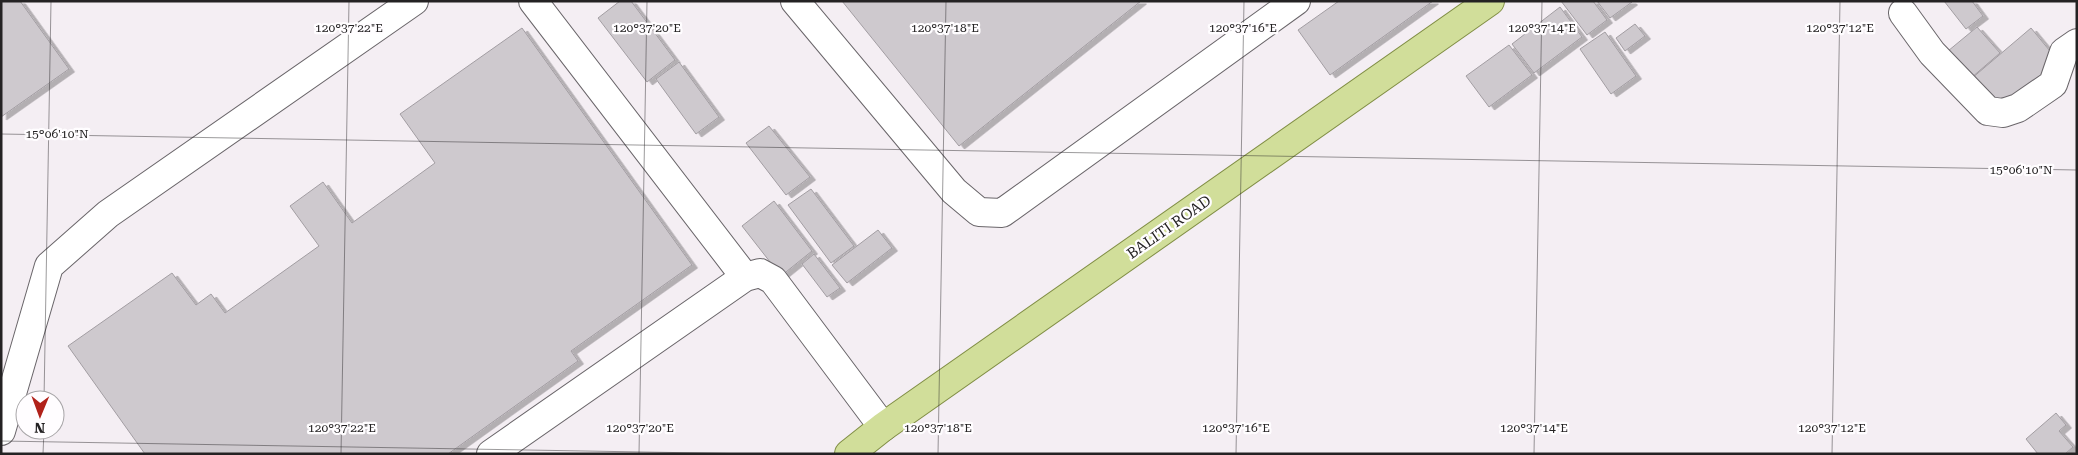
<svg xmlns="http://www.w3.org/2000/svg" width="2078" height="455" font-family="'Roboto Serif',serif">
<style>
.building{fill:#cec9ce;stroke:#a29da2;filter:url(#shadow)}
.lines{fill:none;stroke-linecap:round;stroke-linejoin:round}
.minor-casing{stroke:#696569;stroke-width:30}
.major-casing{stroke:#818e45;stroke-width:30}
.minor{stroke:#fff;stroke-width:28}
.major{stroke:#d1de9a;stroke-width:28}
.ticks{fill:none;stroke:#242223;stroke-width:1;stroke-opacity:0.45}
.labels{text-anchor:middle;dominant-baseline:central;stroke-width:4.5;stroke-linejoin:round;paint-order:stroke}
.street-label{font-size:15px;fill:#242223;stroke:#fffdff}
.ticks-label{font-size:12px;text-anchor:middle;fill:#242223;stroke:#fffdff;stroke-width:4.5;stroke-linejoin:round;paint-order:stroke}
</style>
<defs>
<filter id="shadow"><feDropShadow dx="5.5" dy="3" stdDeviation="0" flood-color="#0004"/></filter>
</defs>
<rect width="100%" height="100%" fill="#f4eef3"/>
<g class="building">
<polygon points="1,1 20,1 69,69 1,117"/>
<polygon points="620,1 631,1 675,60 647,82 598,18"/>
<polygon points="842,1 1141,1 959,146"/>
<polygon points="1339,1 1433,1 1330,75 1298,30"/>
<polygon points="1561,1 1593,1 1607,20 1587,35"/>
<polygon points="1597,1 1631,1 1632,2 1610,18"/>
<polygon points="1944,1 1972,1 1983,16 1966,29"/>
<polygon points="1560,7 1582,37 1534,73 1512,44"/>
<polygon points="1635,24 1645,36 1625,51 1616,38"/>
<polygon points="1977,27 2000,53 1971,78 1948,51"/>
<polygon points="522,28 692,265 571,351 578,361 448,454 145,454 68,346 172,273 196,305 211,294 225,313 319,246 290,206 323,182 352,223 435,163 400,114"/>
<polygon points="2031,28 2059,62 2000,112 1971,79"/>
<polygon points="1605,32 1636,76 1611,94 1580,49"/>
<polygon points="1509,45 1532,75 1489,107 1466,76"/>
<polygon points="679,62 719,117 696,134 656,79"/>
<polygon points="769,126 810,177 786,195 746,143"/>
<polygon points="811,189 854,246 831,263 788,205"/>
<polygon points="774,201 812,251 781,276 742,226"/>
<polygon points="878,230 892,248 847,283 832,265"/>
<polygon points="814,254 840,288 827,297 802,264"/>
<polygon points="2056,413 2066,425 2059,431 2073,447 2065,454 2038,454 2026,439"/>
</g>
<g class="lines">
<defs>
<g id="minor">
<polyline points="533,1 745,277"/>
<polyline points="795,1 954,191 979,212 1002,213 1296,1"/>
<polyline points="1903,13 1932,53 1988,111 2003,113 2018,108 2053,84 2064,52 2077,43"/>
<polyline points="1,431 49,266 108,214 414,1"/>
<polyline points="491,454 745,277 760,273 773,280 883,427"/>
</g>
<polyline id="major" points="849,454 883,427 1490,1"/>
</defs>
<use href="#minor" class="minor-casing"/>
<use href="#major" class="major-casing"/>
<use href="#minor" class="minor"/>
<use href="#major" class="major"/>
</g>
<path class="ticks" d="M1 134 2077 170M44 400 51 1M1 441 760 454M43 454 44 430M341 454 349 1M639 454 647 1M938 454 946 1M1236 454 1244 1M1534 454 1542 1M1832 454 1840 1"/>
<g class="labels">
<g class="street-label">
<text transform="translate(1169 227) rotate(-35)">BALITI ROAD</text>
</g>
</g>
<g class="ticks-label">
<text x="349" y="32">120°37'22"E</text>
<text x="647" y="32">120°37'20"E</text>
<text x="945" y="32">120°37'18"E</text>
<text x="1243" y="32">120°37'16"E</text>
<text x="1542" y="32">120°37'14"E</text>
<text x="1840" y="32">120°37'12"E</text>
<text x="57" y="138">15°06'10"N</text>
<text x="2021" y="174">15°06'10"N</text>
<text x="342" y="432">120°37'22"E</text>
<text x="640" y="432">120°37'20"E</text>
<text x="938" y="432">120°37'18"E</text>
<text x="1236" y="432">120°37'16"E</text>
<text x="1534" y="432">120°37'14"E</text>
<text x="1832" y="432">120°37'12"E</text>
</g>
<rect width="2078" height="455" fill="none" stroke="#242223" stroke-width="5"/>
<g transform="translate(40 415) rotate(181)"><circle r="24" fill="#fffdff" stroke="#a7a5a7"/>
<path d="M0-4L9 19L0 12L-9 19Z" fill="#b1211a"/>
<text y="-8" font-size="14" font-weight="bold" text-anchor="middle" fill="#242223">N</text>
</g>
</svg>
